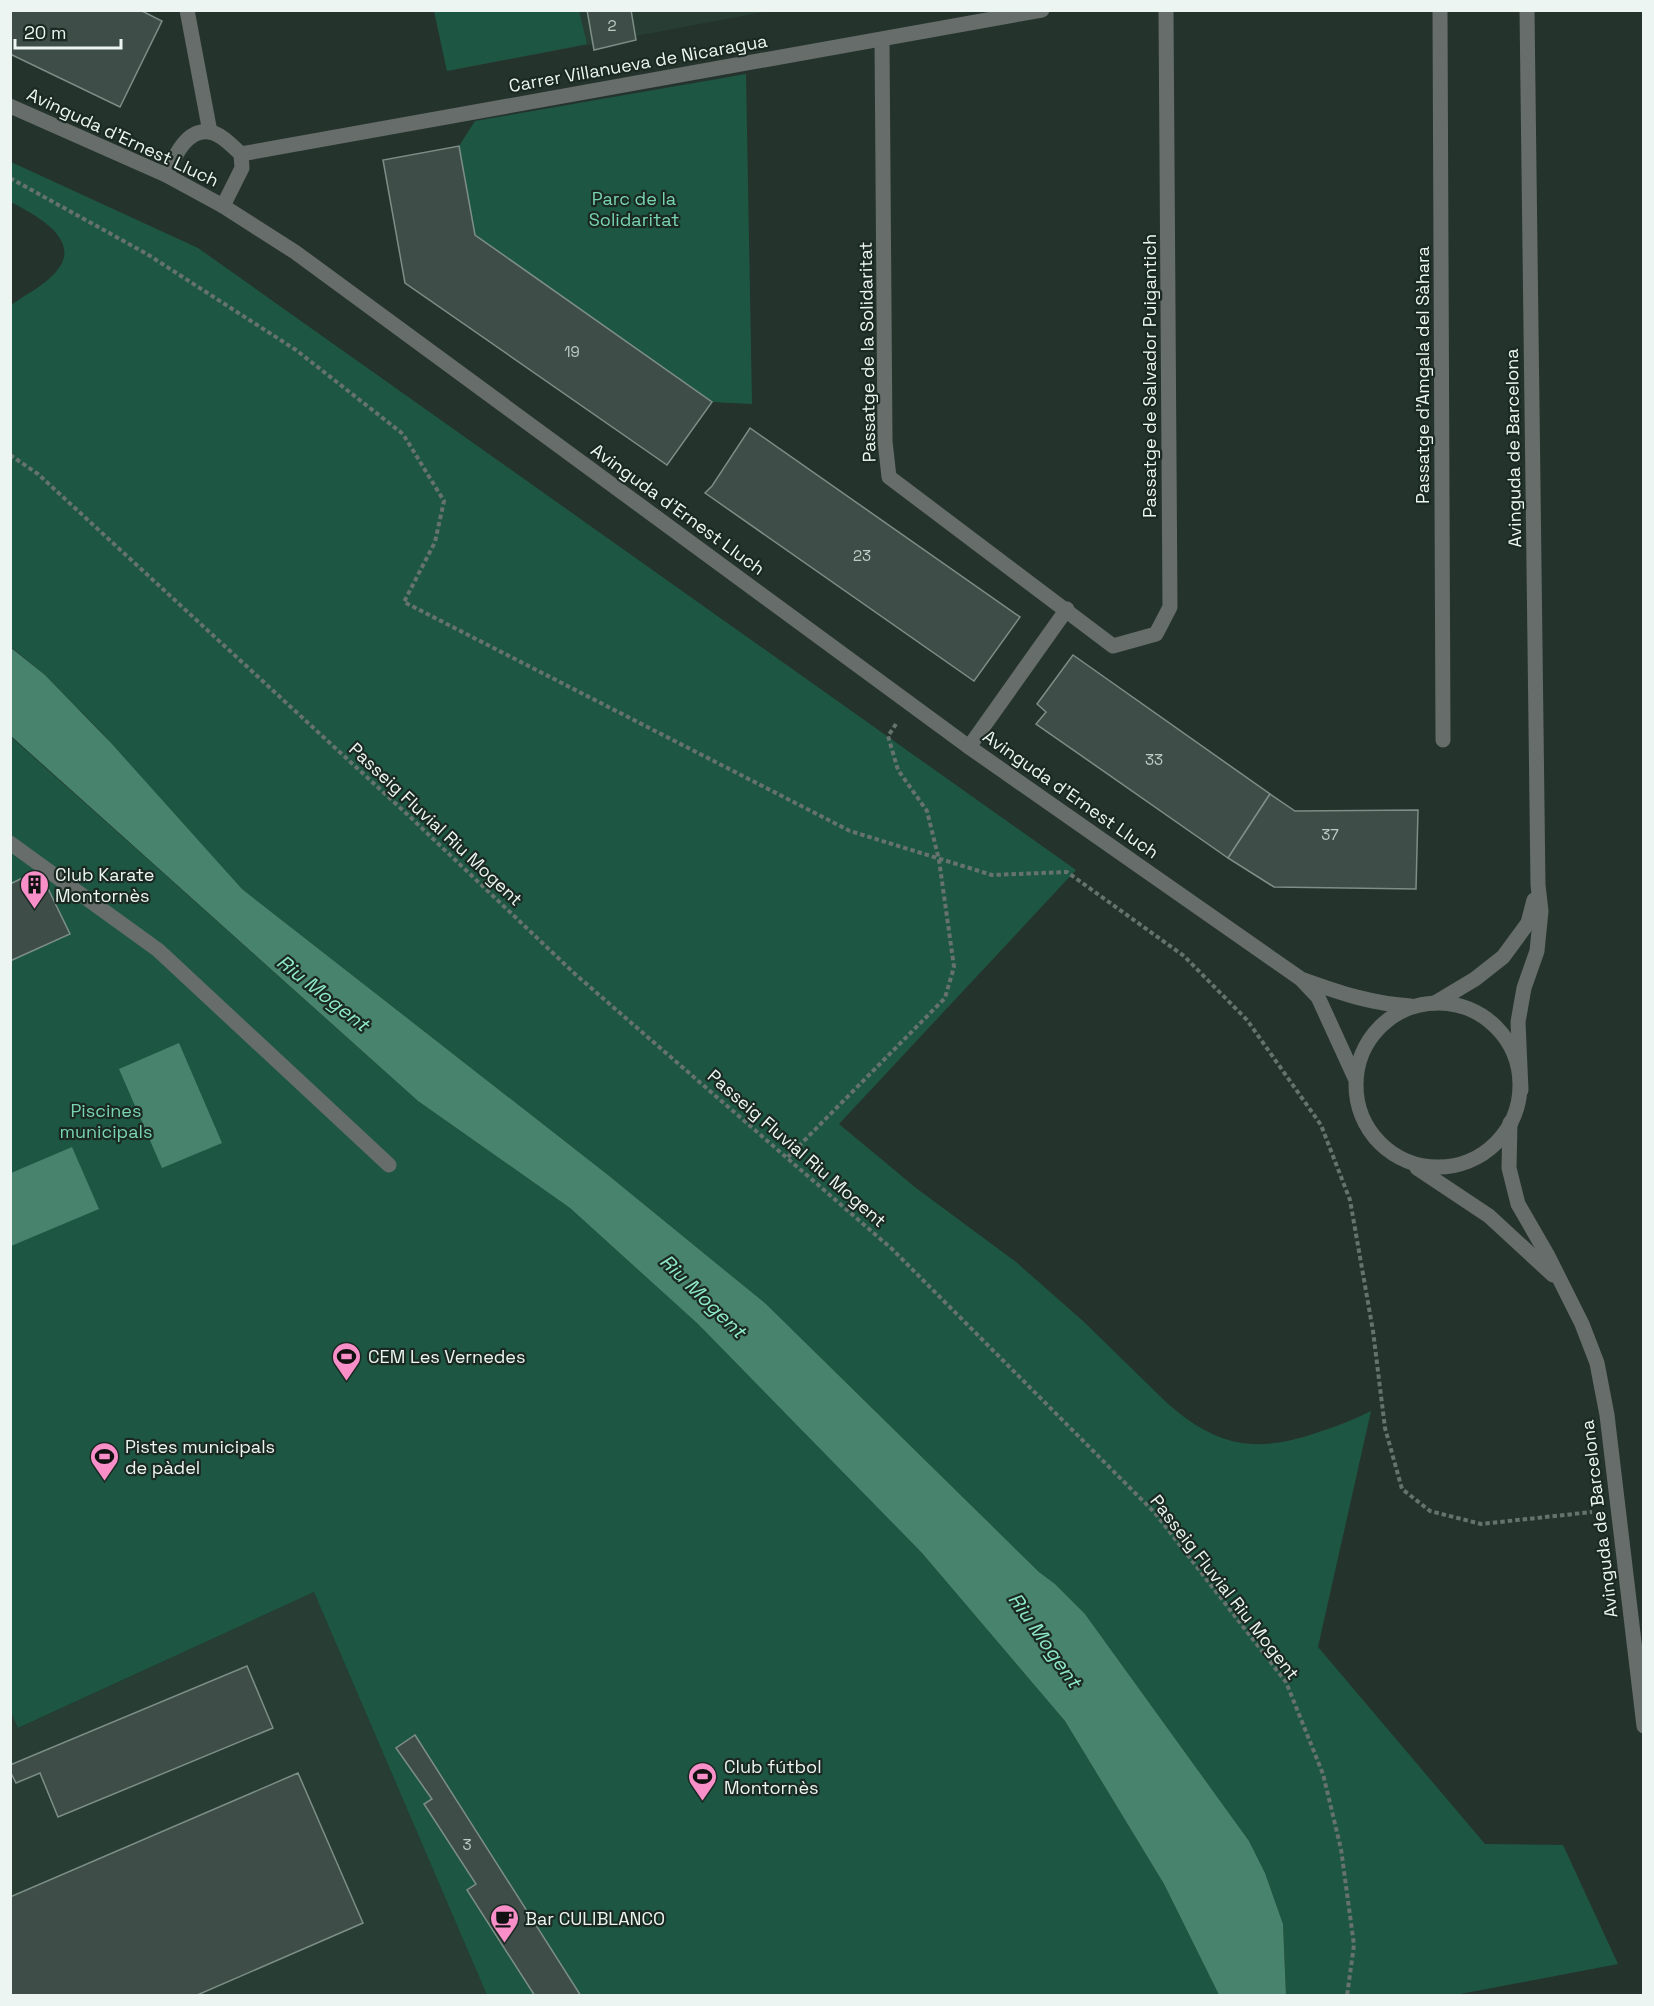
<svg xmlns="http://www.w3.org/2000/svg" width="1654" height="2006" font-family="'Space Grotesk',sans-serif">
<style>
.built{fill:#283e35}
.green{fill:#1d5744}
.water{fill:#48836d}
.building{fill:#3e4d47;stroke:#7d8e87;stroke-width:1.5}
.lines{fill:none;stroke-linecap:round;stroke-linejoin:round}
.path{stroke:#66726d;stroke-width:4;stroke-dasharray:4.5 3;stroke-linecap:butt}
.minor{stroke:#666d6a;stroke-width:15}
.labels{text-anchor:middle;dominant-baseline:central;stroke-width:4.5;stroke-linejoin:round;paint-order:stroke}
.number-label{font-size:15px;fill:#c0cbc6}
.street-label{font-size:18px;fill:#ecf5f1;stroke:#1b2923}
.park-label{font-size:18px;fill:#79d4b1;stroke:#1b2923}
.poi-label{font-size:18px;fill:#ecf5f1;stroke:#1b2923;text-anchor:start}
.water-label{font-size:20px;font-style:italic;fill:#8ee9c6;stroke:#1b2923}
</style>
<rect width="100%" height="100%" fill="#25332d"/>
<g class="built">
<polygon points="434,10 770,11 447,71"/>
<polygon points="314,1592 487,1995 11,1995 10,1710 19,1728"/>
</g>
<g class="green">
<polygon points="434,11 579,11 587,44 447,71"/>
<polygon points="746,74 752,404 712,402 475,235 459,146 475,121"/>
<path d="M11 162 198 248 1076 870 839 1124 916 1188 1016 1262 1083 1321 1167 1403C1216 1446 1254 1454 1316 1433 1335 1427 1353 1420 1371 1411L1318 1647 1485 1844 1563 1845 1618 1964 1455 1995H1286L1283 1924 1265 1873 1249 1841 1085 1614 1055 1584 1039 1572 766 1304 608 1175 242 889 102 733 45 675 11 647V305C26 294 48 284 59 268 81 237 31 213 11 202Z"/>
<polygon points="10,736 418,1101 570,1208 698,1324 922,1553 1065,1721 1164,1884 1219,1995 487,1995 314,1592 18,1728 10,1710"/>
</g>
<g class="water">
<polygon points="10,647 45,675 112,744 242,889 608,1175 766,1304 1039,1572 1055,1584 1085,1614 1249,1841 1265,1873 1283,1924 1286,1995 1219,1995 1164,1884 1065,1721 922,1553 698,1324 570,1208 418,1101 11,736"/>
<polygon points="179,1043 222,1143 162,1168 119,1069"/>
<polygon points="72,1147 99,1209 11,1246 11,1173"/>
</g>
<g class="building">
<polygon points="10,10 140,10 162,21 120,107 10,54"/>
<polygon points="587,10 631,10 636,40 594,50"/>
<polygon points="459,146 475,235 712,402 667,465 405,283 383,160"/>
<polygon points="750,428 1020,617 974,681 705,493 712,486"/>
<polygon points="1073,655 1270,794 1228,858 1036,724 1046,712 1037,704"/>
<polygon points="1270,794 1295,811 1418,810 1416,889 1274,887 1228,858"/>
<polygon points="39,870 70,934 10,961 10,884"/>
<polygon points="247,1666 273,1728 58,1817 40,1773 16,1783 10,1771 10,1765"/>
<polygon points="415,1735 581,1996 535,1996 467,1890 476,1884 424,1804 432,1799 396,1748"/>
<polygon points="298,1773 363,1923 195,1996 10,1996 10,1897"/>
</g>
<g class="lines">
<g class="path">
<polyline points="10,178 147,254 296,350 403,434 444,501 435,542 404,602 850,831 992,875 1067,872 1184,956 1247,1020 1321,1125 1350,1200 1373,1331 1385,1428 1402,1489 1430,1511 1481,1524 1592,1512"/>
<polyline points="10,455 38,474 408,815 575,974 892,1249 1155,1513 1286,1682 1323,1774 1341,1849 1354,1945 1347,1996"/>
<polyline points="788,1157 945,998 954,967 939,860 927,811 898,770 888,736 896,724"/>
</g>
<g class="minor">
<polyline points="187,10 210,132"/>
<polyline points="1440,10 1443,740"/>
<polyline points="882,40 885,441 889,477 1113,646 1156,634 1170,607 1166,10"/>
<polyline points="10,106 166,175 223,206 295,252 969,747 1301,979 1318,997 1355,1078"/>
<polyline points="241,154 1042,10"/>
<path d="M166 175C174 158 186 128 210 132 222 134 233 147 241 154L242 168 223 206"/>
<polyline points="969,747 1067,609"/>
<polyline points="10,843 158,950 389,1165"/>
<path d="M1304 980C1340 993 1373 1004 1411 1006"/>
<circle cx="1438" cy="1085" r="82"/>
<polyline points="1435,1003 1475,979 1503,957 1528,923 1534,900"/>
<polyline points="1521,1090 1518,1022 1524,988 1537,951 1541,911 1538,885 1527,10"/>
<polyline points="1510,1123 1509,1168 1518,1204 1548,1256 1582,1324 1597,1363 1607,1415 1644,1726"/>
<polyline points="1417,1168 1489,1216 1553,1275"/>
</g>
</g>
<defs>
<symbol id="building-pin" viewBox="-11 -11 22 30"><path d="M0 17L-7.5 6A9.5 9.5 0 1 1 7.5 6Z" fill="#f98fc9" stroke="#1b2923"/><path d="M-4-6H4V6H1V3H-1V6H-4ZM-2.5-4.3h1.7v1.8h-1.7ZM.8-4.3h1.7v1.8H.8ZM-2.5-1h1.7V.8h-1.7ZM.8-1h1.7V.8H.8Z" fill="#111"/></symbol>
<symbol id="stadium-pin" viewBox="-11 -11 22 30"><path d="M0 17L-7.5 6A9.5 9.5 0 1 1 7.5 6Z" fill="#f98fc9" stroke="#1b2923"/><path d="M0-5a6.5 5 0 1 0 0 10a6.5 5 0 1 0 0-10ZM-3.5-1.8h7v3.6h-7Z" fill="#111"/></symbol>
<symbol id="cafe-pin" viewBox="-11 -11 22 30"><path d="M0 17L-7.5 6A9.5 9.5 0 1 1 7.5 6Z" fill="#f98fc9" stroke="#1b2923"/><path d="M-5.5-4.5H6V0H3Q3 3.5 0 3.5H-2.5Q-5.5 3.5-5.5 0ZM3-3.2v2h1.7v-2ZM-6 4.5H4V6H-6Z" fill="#111"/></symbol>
</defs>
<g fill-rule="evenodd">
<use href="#building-pin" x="18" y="868" width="33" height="45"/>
<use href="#stadium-pin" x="330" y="1340" width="33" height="45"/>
<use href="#stadium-pin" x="88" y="1440" width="33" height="45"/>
<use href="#stadium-pin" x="686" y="1760" width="33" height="45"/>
<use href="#cafe-pin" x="488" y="1902" width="33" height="45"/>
</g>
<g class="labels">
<g class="number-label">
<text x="612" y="25">2</text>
<text x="572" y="351">19</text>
<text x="862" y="555">23</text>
<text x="1154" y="759">33</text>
<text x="1330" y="834">37</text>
<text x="467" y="1844">3</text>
</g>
<g class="street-label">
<text transform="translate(638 63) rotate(-10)">Carrer Villanueva de Nicaragua</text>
<text transform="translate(123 137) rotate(25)">Avinguda d'Ernest Lluch</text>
<text transform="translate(867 352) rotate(-91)">Passatge de la Solidaritat</text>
<text transform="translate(1422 375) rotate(-90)">Passatge d'Amgala del Sàhara</text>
<text transform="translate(1149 376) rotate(-90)">Passatge de Salvador Puigantich</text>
<text transform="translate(1513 448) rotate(-91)">Avinguda de Barcelona</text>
<text transform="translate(678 509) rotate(36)">Avinguda d'Ernest Lluch</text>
<text transform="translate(1071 794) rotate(35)">Avinguda d'Ernest Lluch</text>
<text transform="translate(436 824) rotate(43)">Passeig Fluvial Riu Mogent</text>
<text transform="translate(797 1148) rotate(41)">Passeig Fluvial Riu Mogent</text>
<text transform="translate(1599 1519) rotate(-97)">Avinguda de Barcelona</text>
<text transform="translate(1225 1587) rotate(52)">Passeig Fluvial Riu Mogent</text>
</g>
<g class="park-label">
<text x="634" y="198">Parc de la<tspan x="634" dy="21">Solidaritat</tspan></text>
<text x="106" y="1110">Piscines<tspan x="106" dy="21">municipals</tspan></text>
</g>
<g class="poi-label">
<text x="55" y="874">Club Karate<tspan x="55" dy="21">Montornès</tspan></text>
<text x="368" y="1356">CEM Les Vernedes</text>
<text x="125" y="1446">Pistes municipals<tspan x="125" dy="21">de pàdel</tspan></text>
<text x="724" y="1766">Club fútbol<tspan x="724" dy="21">Montornès</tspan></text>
<text x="525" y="1918">Bar CULIBLANCO</text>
</g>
<g class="water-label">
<text transform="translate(323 993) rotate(38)">Riu Mogent</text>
<text transform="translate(703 1296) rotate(44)">Riu Mogent</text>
<text transform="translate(1045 1640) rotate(55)">Riu Mogent</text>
</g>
</g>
<rect width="1654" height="2006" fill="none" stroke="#ecf5f1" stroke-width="24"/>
<path d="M15 39v9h106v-9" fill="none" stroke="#ecf5f1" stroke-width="3"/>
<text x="24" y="39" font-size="18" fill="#ecf5f1" stroke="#1b2923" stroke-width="4.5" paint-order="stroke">20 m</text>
</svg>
